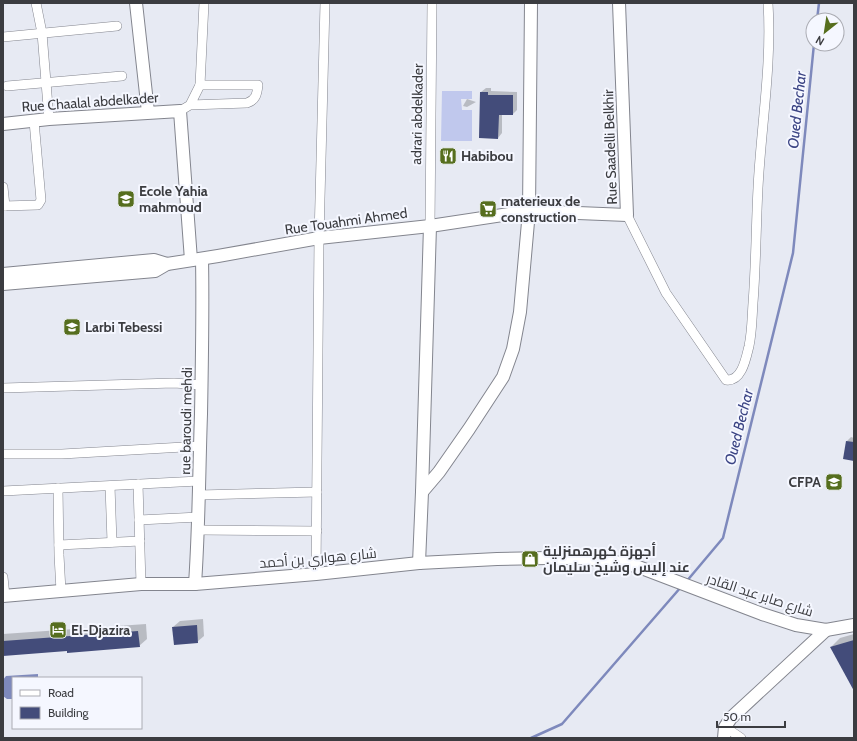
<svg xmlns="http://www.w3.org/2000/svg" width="857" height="741" font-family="Cabin,Cairo,sans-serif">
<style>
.green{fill:#c0c8ed}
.water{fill:#7e89bc}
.shadow{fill:#0003}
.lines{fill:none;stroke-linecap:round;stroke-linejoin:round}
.stream{stroke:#7e89bc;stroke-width:2.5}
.building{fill:#434c7a}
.street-casing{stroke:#83858e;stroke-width:10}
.secondary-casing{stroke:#83858e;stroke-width:14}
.street{stroke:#fff;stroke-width:9}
.secondary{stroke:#fff;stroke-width:12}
.labels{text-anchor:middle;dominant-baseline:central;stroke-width:4;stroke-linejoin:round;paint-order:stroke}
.street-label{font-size:14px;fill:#3b3c40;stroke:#f5f7ff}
.poi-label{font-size:14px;font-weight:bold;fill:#3b3c40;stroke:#f5f7ff;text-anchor:start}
.water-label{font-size:15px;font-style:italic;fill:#3b4484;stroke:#f5f7ff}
</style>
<rect width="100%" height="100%" fill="#e7eaf3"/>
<polygon class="green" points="442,91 472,91 472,99 461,99 462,110 472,110 472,141 441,141"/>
<polygon class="water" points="38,674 38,678 13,678 13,699 7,699 3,696 3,680 6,676"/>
<g class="shadow">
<polygon points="486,88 491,88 491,91 517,92 517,110 513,114 502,114 502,133 498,138 481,92"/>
<polygon points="467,99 476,102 467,107 463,106"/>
<polygon points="851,437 854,438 854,460 847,441"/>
<polygon points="203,619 204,636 197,642 173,627 180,621"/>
<polygon points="146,624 147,639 139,646 3,654 3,634"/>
<polygon points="854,634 854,689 831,647 840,638"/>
</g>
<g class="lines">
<g class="stream">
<polyline points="817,20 819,3"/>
<polyline points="686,582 723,538 793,253 814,44"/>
<polyline points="531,738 562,724 681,587"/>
</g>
</g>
<g class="building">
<polygon points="480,92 488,92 488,95 513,95 513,115 499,115 498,139 479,138"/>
<polygon points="846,441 854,442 854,461 843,459"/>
<polygon points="197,625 198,643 174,645 172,627"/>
<polygon points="138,631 140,647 67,653 67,651 3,656 3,641"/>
<polygon points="854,640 854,691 830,647"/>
</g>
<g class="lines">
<defs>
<g id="street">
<polyline points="36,3 42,33 49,119"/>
<polyline points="3,37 117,26"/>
<polyline points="200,85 204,3"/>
<polyline points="7,86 122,76"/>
<path d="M180 111 190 105 200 85H258C257 94 256 100 247 103L190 105"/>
<polyline points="3,187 5,206"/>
<polyline points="3,206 38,205 41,200 34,121"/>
<path d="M627 215 666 293 726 380C742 382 746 358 749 346 752 332 752 317 753 303 756 265 756 226 758 188 761 127 772 65 768 3"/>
<polyline points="430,226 432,3"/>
<polyline points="3,388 174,383 202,385"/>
<polyline points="3,454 62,454 201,446"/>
<polyline points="138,484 141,584"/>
<polyline points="110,486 112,542"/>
<polyline points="58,488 59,555 61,591"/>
<polyline points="3,491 199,481"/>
<polyline points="199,495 317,492"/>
<polyline points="139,520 199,517"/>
<polyline points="198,530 317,531"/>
<polyline points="59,545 140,541"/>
<polyline points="316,574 319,238 325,3"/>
<polyline points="3,577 5,596"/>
<polyline points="725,727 741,738"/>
</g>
<g id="secondary">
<polyline points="136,3 148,112"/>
<polyline points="3,124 49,119 180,111 191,260"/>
<polyline points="3,274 154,260 167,264"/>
<polyline points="3,284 155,271 167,264 218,256 319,238 430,226 529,211 627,215 619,3"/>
<polyline points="422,492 439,472 469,429 503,377 513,349 520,312 529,211 531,3"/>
<polyline points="419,563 422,492 430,226"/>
<path d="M195 584C199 527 199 471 201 414 202 362 203 310 202 259"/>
<polyline points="3,596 141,584 195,584 316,574 419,563 497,559 547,558 582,558 615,562 636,566 762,614 796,625 826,630 854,625"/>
<polyline points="724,738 725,727 731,718 826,630"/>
</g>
</defs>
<use href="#street" class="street-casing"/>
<use href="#secondary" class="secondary-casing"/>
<use href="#street" class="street"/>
<use href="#secondary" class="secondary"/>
</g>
<defs>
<symbol id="restaurant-square" viewBox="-11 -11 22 22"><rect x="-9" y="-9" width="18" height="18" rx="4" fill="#566e1e" stroke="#f5f7ff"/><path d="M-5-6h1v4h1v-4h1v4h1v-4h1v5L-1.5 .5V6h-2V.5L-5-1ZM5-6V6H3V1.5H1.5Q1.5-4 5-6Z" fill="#fff"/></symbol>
<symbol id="school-square" viewBox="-11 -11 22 22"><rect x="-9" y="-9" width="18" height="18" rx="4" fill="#566e1e" stroke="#f5f7ff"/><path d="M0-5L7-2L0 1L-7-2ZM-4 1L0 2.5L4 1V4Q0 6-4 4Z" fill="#fff"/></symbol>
<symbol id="supermarket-square" viewBox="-11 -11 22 22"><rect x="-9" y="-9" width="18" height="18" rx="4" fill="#566e1e" stroke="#f5f7ff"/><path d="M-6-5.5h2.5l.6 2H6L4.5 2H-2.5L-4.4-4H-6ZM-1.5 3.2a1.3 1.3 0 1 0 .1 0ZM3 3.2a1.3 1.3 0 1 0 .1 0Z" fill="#fff"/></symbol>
<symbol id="university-square" viewBox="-11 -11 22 22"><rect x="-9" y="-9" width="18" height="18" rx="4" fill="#566e1e" stroke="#f5f7ff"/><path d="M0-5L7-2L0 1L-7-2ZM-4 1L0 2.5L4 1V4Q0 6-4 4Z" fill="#fff"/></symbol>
<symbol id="shop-square" viewBox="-11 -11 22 22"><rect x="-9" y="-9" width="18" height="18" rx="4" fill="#566e1e" stroke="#f5f7ff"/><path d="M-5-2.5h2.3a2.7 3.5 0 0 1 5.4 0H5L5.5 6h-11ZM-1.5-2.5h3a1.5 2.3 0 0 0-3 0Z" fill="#fff"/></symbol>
<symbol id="hotel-square" viewBox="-11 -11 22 22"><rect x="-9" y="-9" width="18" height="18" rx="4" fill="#566e1e" stroke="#f5f7ff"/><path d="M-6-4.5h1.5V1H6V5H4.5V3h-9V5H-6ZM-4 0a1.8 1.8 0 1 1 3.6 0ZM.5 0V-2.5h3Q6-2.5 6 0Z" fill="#fff"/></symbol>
</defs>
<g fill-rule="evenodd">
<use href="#restaurant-square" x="438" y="146" width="20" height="20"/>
<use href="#school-square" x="116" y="189" width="20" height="20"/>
<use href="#supermarket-square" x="478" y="199" width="20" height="20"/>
<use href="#school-square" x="62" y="317" width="20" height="20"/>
<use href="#university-square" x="824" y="472" width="20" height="20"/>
<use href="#shop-square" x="520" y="549" width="20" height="20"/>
<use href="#hotel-square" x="48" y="620" width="20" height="20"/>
</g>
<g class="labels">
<g class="street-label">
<text transform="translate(90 102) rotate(-4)">Rue Chaalal abdelkader</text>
<text transform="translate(417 114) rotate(-89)">adrari abdelkader</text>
<text transform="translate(610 147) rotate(-92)">Rue Saadelli Belkhir</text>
<text transform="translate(346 221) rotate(-8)">Rue Touahmi Ahmed</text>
<text transform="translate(186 421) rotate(-89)">rue baroudi mehdi</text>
<text transform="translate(318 558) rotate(-5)">شارع هواري بن أحمد</text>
<text transform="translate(760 595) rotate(18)">شارع صابر عبد القادر</text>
</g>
<g class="poi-label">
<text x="461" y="156">Habibou</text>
<text x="139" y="191">Ecole Yahia<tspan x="139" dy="16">mahmoud</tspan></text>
<text x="501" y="201">materieux de<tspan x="501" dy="16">construction</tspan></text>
<text x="85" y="327">Larbi Tebessi</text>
<text x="821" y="482" text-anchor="end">CFPA</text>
<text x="543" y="551">أجهزة كهرهمنزلية<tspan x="543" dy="16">عند إليس وشيخ سليمان</tspan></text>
<text x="71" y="630">El-Djazira</text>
</g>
<g class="water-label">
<text transform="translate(797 110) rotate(-84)">Oued Bechar</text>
<text transform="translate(739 427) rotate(-76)">Oued Bechar</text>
</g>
</g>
<rect width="857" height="741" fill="none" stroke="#3b3c40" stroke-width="8"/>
<rect x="12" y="677" width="130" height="52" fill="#f5f7ff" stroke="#abacb3"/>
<rect x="20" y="690" width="20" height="6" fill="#ffffff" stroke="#abacb3"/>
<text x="48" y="697" font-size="12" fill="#3b3c40">Road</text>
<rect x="20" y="707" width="20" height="12" fill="#434c7a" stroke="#abacb3"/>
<text x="48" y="717" font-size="12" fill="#3b3c40">Building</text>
<g transform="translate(825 32) rotate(210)"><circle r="19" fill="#f5f7ff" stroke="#abacb3"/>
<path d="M0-3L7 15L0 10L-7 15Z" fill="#566e1e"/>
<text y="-6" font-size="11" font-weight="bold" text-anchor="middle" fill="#3b3c40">N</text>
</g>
<path d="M717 721v6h68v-6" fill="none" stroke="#3b3c40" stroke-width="2"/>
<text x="723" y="721" font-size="12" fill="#3b3c40" stroke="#f5f7ff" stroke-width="3" paint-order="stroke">50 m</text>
</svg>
